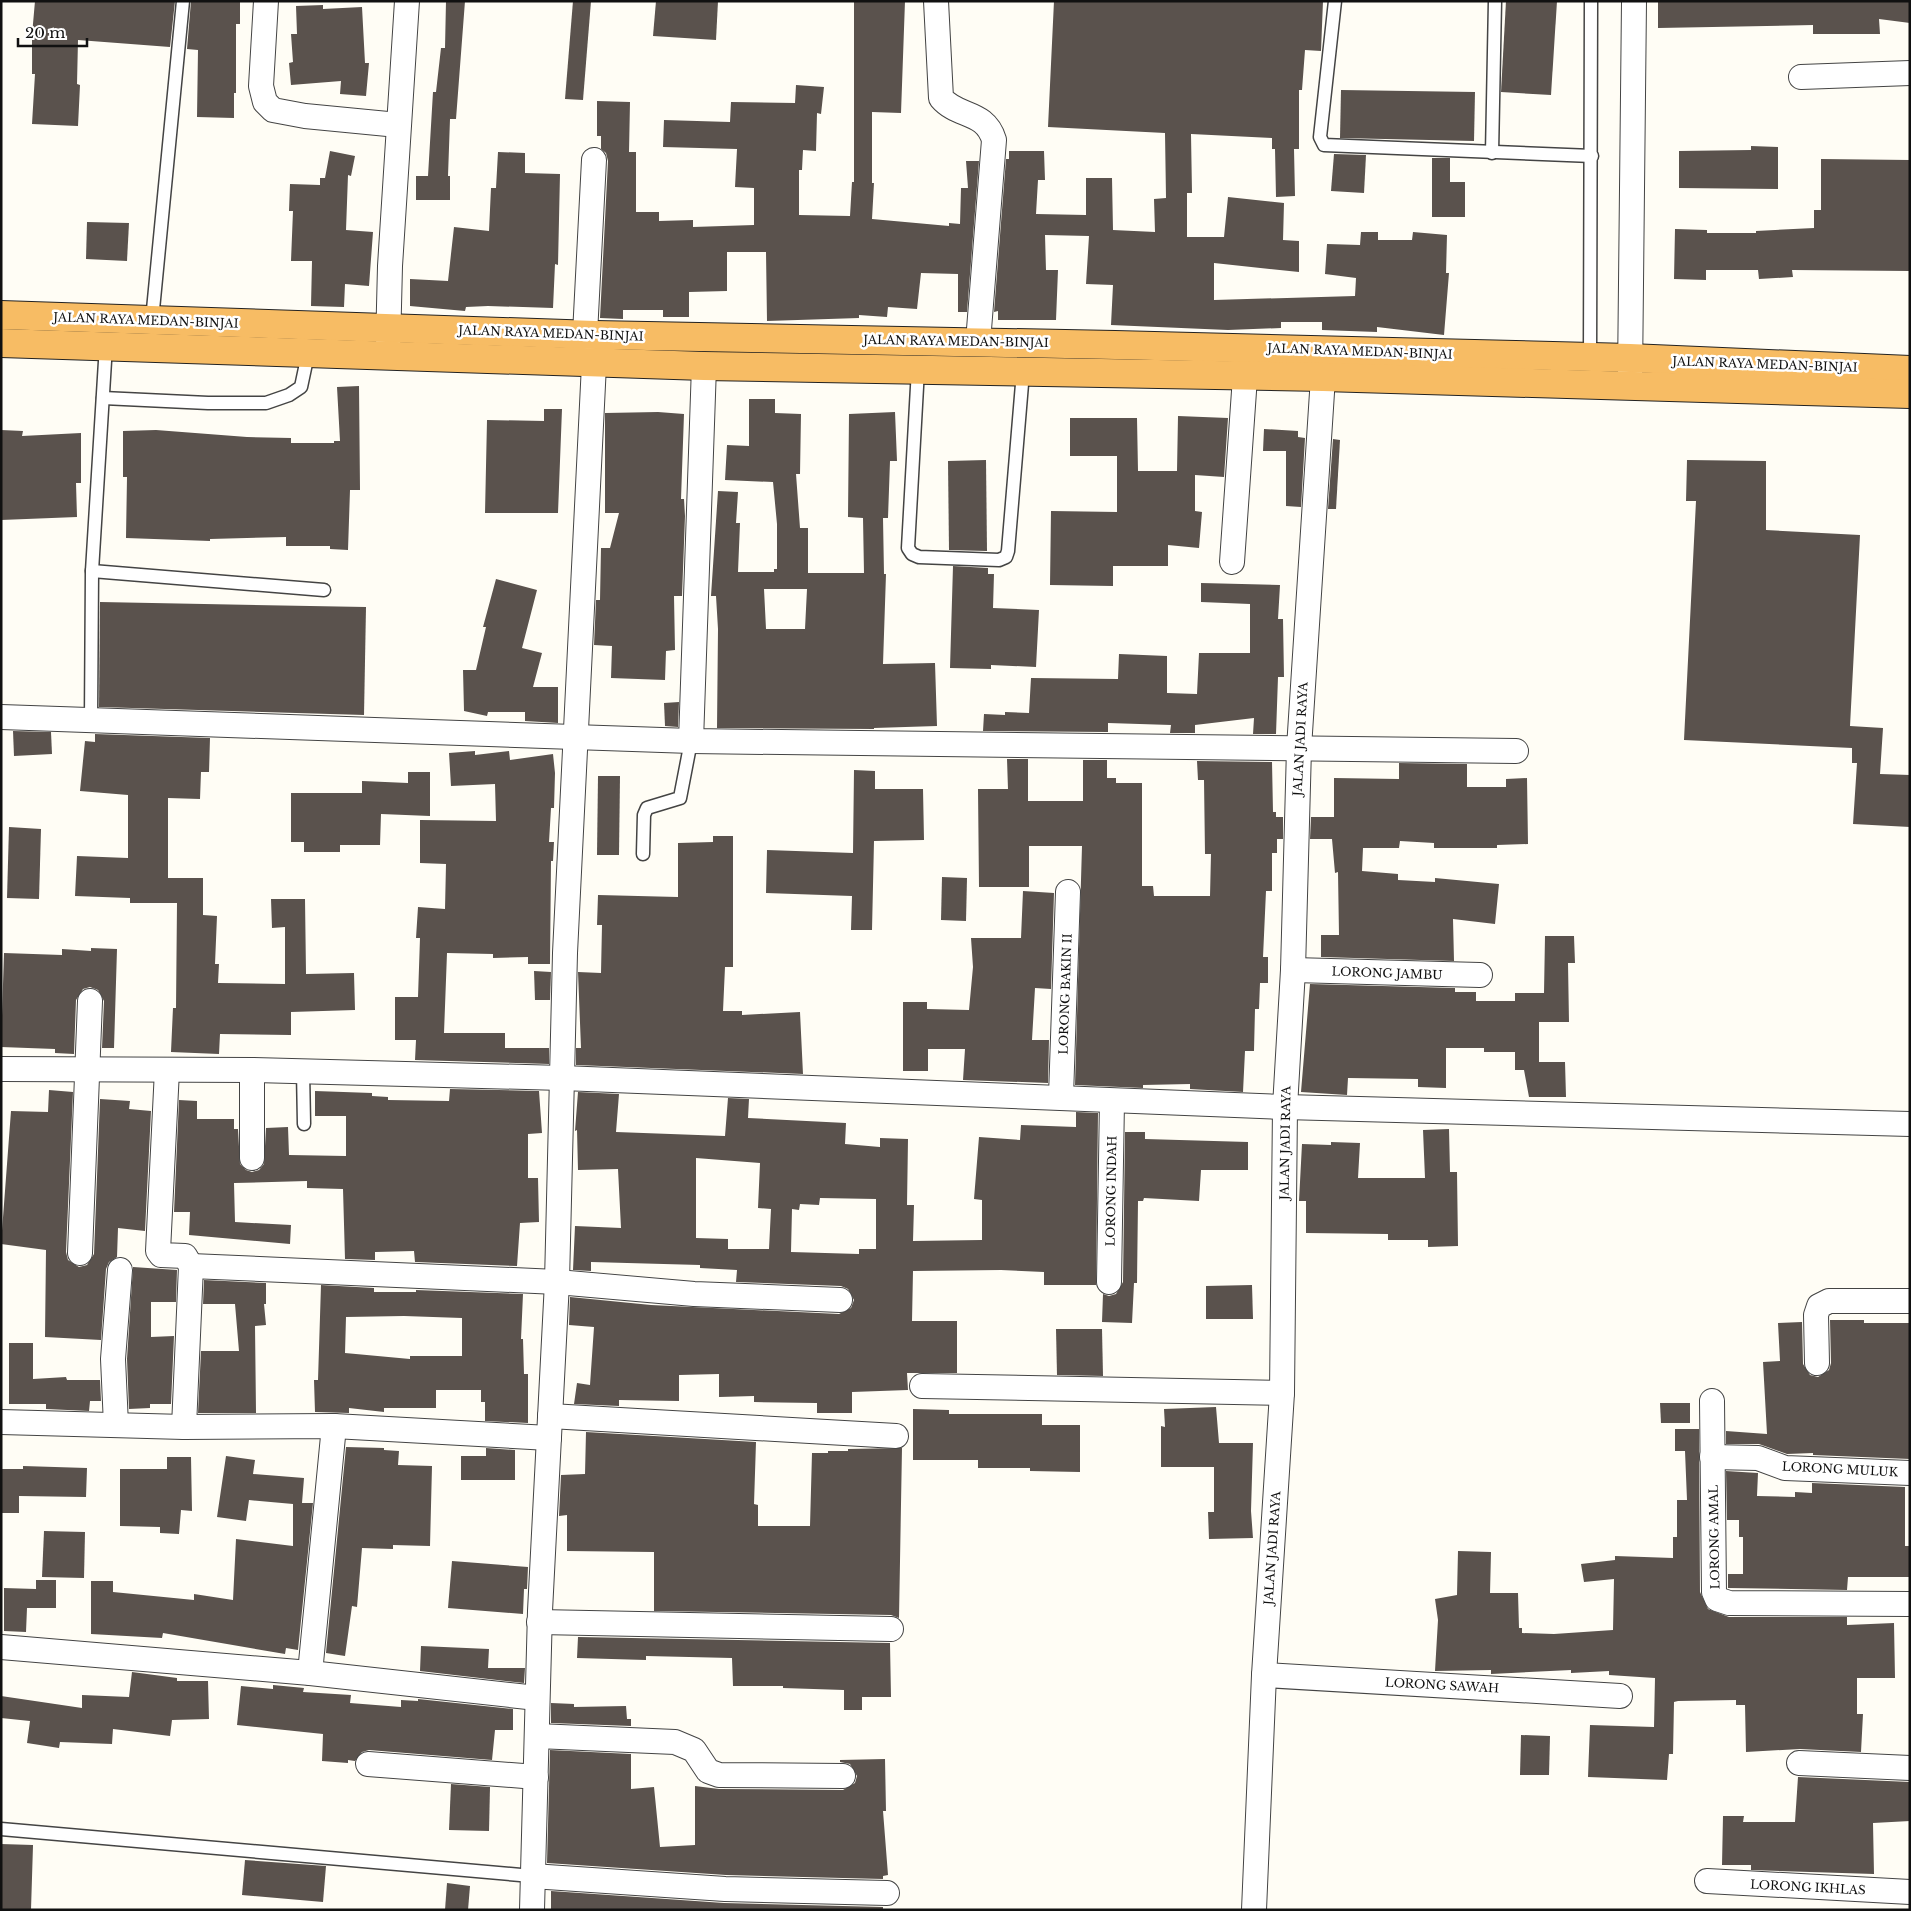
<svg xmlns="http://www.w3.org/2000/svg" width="1911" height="1911" font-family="'Libre Baskerville',serif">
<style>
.building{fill:#5a524d;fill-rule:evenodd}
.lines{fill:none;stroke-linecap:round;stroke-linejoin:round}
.service-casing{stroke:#444;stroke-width:15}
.minor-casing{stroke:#444;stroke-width:26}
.trunk-casing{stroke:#222;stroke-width:30}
.service{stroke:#fff;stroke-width:12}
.minor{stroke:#fff;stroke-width:24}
.trunk{stroke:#f7bc64;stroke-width:28}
.labels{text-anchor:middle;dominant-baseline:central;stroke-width:5;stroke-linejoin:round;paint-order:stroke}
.street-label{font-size:12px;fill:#111;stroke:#fff}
</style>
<rect width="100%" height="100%" fill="#fffdf5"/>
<g class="building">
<polygon points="35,1 175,1 170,47 78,40 77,84 80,85 78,126 32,124 35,74 32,74 32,35"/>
<polygon points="191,1 240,1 240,24 236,24 236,93 234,93 234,118 197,117 198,50 187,49"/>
<polygon points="446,1 465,1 456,119 450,119 448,176 450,176 450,200 416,200 416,176 428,176 433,92 436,92 441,48 445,48"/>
<polygon points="573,1 591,1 583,100 565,99"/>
<polygon points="656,1 718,1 716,40 653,36"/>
<polygon points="854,1 905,1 901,113 872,112 872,183 874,183 872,219 949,226 949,223 960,224 961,188 968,188 966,161 979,161 967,312 958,312 958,274 921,273 917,309 888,307 887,317 859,315 859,318 767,321 766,252 727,252 727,291 689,292 689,317 663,317 663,310 623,310 623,319 600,318 608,161 606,153 601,149 601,136 597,136 597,101 630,102 629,152 636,152 636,212 659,212 659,221 693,220 693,227 754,225 754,188 735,187 737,149 663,147 664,120 730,122 731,102 795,103 796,85 824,87 821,114 817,113 816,151 803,150 802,170 799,170 799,215 850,216 852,182 854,182"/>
<polygon points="1054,1 1323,1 1321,51 1305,50 1302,90 1299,90 1299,149 1294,149 1295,196 1276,197 1275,149 1272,149 1272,138 1191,134 1192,193 1187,193 1187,237 1224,237 1228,197 1284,203 1283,240 1299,241 1299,272 1214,263 1214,300 1355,296 1356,278 1325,274 1327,244 1360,245 1361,232 1378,232 1378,240 1412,240 1413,232 1447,235 1446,273 1449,273 1444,335 1377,327 1377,332 1322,330 1322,322 1281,322 1281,328 1228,330 1111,325 1113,285 1086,284 1089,236 1045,235 1046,270 1058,270 1056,320 998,320 998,311 994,312 1006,159 1009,159 1009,151 1044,151 1045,180 1038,180 1036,214 1086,215 1086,178 1112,178 1113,230 1155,232 1154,199 1166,198 1165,133 1048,127"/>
<polygon points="1506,1 1557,1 1551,95 1501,92"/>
<polygon points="1658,1 1910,1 1910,23 1879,19 1880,34 1813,34 1813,25 1658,28"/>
<polygon points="323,5 323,9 362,7 365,63 369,63 366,96 340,94 341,81 291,85 289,63 293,62 291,34 297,34 296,6"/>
<polygon points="1341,90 1475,92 1474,141 1340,138"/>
<polygon points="1751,146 1778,147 1778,189 1679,188 1679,151 1751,150"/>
<polygon points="330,151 355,156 351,176 348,175 346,230 373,232 369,286 345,284 344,307 311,306 312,261 291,261 293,211 289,211 290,184 320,185 320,178 325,178"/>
<polygon points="498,152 525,153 525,173 560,174 558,265 555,264 553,308 488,306 466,307 465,311 410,306 410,279 448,281 454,227 489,231 491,188 496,188"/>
<polygon points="1334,154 1366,155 1364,193 1331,191"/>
<polygon points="1432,158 1450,158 1450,182 1465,182 1465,217 1432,217"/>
<polygon points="1821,159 1910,160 1910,271 1792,270 1793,277 1759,279 1758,270 1706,270 1706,280 1674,279 1675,229 1707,230 1707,233 1756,233 1756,231 1814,228 1814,210 1821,210"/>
<polygon points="87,222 129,223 127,261 86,259"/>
<polygon points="359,386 360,490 350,490 348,550 330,549 330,546 286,546 286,537 210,539 210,541 126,538 127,477 123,477 123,431 156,430 247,437 291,438 291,443 334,443 334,441 340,441 337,387"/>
<path d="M749 399H775V413L801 414 800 474H796L800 528H808V573H864L863 518 848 517 849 414 895 412 897 461H890L888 518H883L884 574H886L883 664 935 663 937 726 874 728V729L717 728 718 629 716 596H711L718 491 738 492 736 523H740L738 572H774V569H777V524L773 482 725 480 727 445 749 446ZM764 589H807L805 629H766Z"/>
<polygon points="544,409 562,409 558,513 485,513 487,420 544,421"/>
<polygon points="658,412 684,414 681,499 684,499 685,516 682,596 674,596 675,650 666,651 665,680 611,678 612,646 594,645 596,600 600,600 601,548 610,548 619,513 605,513 605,413"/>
<polygon points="1178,416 1228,418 1224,477 1195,475 1195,511 1202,512 1199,548 1168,545 1168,566 1113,566 1113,586 1050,585 1051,511 1117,512 1117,456 1070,456 1070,418 1137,418 1138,471 1177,471"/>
<polygon points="1264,429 1298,431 1298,437 1305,438 1301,507 1286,506 1286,451 1263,451"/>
<polygon points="1,430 23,431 22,436 81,433 81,483 76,483 77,517 1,520"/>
<polygon points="1333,439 1340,440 1336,509 1328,509"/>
<polygon points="986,460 987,551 949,550 948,461"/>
<polygon points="1687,460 1766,461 1766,530 1860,535 1850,726 1883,728 1880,774 1910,775 1910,827 1853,824 1857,763 1852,763 1852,748 1684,740 1696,501 1686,501"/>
<polygon points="953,566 988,568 988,574 994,574 993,608 1039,610 1036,667 991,665 991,669 950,668"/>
<polygon points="496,579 537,590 522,648 542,653 533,687 558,687 558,723 525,721 525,712 488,712 487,716 464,711 463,670 476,670 486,627 483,627"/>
<polygon points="1201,583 1280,585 1278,619 1283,619 1284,677 1278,677 1276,734 1253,734 1254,718 1195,725 1195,733 1170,733 1171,725 1108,723 1108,732 983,731 984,714 1005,715 1005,712 1029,713 1031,678 1118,679 1119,654 1167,656 1167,693 1197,694 1199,653 1250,653 1250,604 1201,602"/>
<polygon points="100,602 366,607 364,715 99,707"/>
<polygon points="679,702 678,727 665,726 664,703"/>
<polygon points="13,731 51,732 52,754 14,756"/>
<polygon points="95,734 210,738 209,772 201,772 200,799 168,798 168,878 203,878 203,915 217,916 215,964 219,964 218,983 285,984 285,927 272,928 271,899 305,899 306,974 354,973 355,1010 291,1012 291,1035 220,1034 219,1054 171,1052 173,1008 176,1008 177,903 130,903 130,898 75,896 77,856 128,858 128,795 80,791 85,741 95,742"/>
<polygon points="475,751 475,755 509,751 510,760 553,754 555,773 554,808 551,808 549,842 554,842 553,861 551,861 550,964 528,964 528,957 493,958 493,954 447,953 444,1033 505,1033 505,1048 549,1048 549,1064 415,1060 416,1040 395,1040 395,997 418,997 420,938 416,938 418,907 445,909 446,864 420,863 420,820 496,821 495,784 451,786 449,753"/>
<polygon points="1007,759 1028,759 1028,801 1083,801 1083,760 1107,760 1107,778 1116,778 1116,783 1142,783 1142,886 1153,886 1154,896 1210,896 1211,854 1205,854 1204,780 1198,780 1197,761 1272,762 1273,812 1276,812 1276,817 1283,817 1283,839 1277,839 1277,853 1272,853 1272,891 1266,891 1263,957 1268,957 1268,983 1260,983 1259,1009 1255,1009 1254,1051 1245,1051 1243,1092 1190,1089 1190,1084 1143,1085 1143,1088 1075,1085 1082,846 1029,846 1029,887 979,887 978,789 1008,789"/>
<polygon points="1399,763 1467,764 1467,787 1506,787 1506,779 1527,778 1528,844 1497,845 1497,848 1434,848 1434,843 1400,841 1399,848 1363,848 1362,871 1398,874 1398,880 1435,882 1435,878 1499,884 1495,924 1453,919 1454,961 1321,957 1321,935 1339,935 1338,872 1335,873 1332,839 1310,839 1311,817 1334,817 1334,778 1399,779"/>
<polygon points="854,770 875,771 875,789 923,789 924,840 874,841 872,930 851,930 852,896 766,893 767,850 853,853"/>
<polygon points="408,772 430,772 430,816 381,814 380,845 340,845 340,852 304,852 304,842 291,842 291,793 362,793 362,781 408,783"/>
<polygon points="598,776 620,776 619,855 597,855"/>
<polygon points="9,827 41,829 39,899 7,898"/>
<polygon points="713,836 733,836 733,967 725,967 723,1011 742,1011 742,1015 800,1012 803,1074 576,1065 576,1048 581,1048 578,972 601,973 602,925 597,925 598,895 678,897 678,843 713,842"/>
<polygon points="942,877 967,878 966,921 941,920"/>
<polygon points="1023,891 1054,893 1051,989 1035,988 1032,1040 1049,1040 1048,1083 963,1080 965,1049 928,1049 928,1071 903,1071 903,1002 927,1002 927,1009 969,1010 973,967 971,938 1021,938"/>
<polygon points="1545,936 1574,936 1575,963 1568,963 1569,1022 1539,1022 1539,1062 1565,1062 1566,1097 1529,1097 1524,1070 1515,1070 1515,1052 1484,1052 1484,1048 1446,1048 1446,1088 1418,1087 1418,1079 1348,1078 1347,1095 1301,1092 1310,984 1455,988 1455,992 1476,992 1476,1001 1515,1001 1515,993 1544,993"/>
<polygon points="91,948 117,949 114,1048 102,1048 104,1001 98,990 90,987 83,989 76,1000 74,1054 55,1053 55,1049 1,1047 4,953 62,955 62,949 91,951"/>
<polygon points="534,971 551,972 550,1000 535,1000"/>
<polygon points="450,1089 539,1091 542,1133 528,1134 528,1178 538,1178 539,1222 520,1223 517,1266 415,1262 414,1251 375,1252 375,1260 345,1259 343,1189 307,1188 307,1181 234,1183 235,1222 291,1225 290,1244 189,1235 190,1212 174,1212 179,1100 197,1101 197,1119 234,1119 234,1129 238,1129 240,1164 246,1170 252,1172 259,1170 264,1164 266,1128 288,1127 289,1155 346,1156 346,1116 315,1116 315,1091 372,1093 372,1096 388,1097 388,1100 449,1101"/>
<polygon points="49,1090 73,1092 66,1252 68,1260 79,1267 87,1265 94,1254 100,1099 130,1101 129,1109 151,1111 145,1231 118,1228 117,1257 109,1262 106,1269 101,1340 45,1337 46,1250 1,1244 11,1111 48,1112"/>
<path d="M578 1092 619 1094 616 1132 725 1136 728 1098 749 1099 748 1118 846 1123 845 1144 880 1147V1138L908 1139 907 1205H914L913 1241 982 1240V1200L974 1199 979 1137 1020 1140 1021 1125 1076 1127V1112L1098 1113 1096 1285H1044V1272L1001 1270 913 1271 912 1321H957V1373H907L908 1390 852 1392V1413H817V1403L754 1402V1396L719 1397V1374L679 1375V1401L619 1400V1406L574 1404 577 1383 590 1385 594 1327 569 1325 570 1297 651 1305 839 1314 851 1308 854 1300 848 1289 841 1286 736 1282 737 1270 700 1268V1265L591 1262V1271L573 1270 575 1226 621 1228 618 1169 578 1170 577 1130 575 1131ZM696 1158 760 1163 758 1208 771 1209 769 1249H728V1239L696 1238ZM820 1198 876 1199V1249H859V1254L791 1252 792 1209 799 1210 800 1204 819 1205Z"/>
<polygon points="1449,1129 1450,1172 1457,1172 1458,1246 1428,1247 1428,1240 1388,1240 1388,1234 1306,1233 1306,1201 1299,1201 1302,1144 1331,1145 1331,1142 1360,1143 1358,1178 1425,1178 1423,1130"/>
<polygon points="1125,1132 1145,1132 1145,1139 1248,1142 1248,1170 1201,1170 1199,1201 1144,1198 1143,1201 1138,1201 1137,1283 1134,1283 1132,1323 1102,1322 1103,1294 1109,1296 1116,1294 1123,1282"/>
<polygon points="133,1267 177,1270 176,1302 151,1302 151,1337 174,1336 171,1404 150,1404 150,1408 129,1409 127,1359"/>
<polygon points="204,1280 266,1283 266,1304 264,1304 266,1325 255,1326 256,1413 198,1413 201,1351 239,1351 235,1304 203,1304"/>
<path d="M321 1285 374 1288V1292H416V1290L523 1294 521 1339H523L524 1374H528V1423L485 1421V1402H481V1390H436V1408H384V1412L349 1408V1413L315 1412 314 1380H318ZM404 1316 462 1318V1356H410V1359L345 1353 346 1317Z"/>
<polygon points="1252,1285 1253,1319 1206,1319 1206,1286"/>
<polygon points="1830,1320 1864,1320 1864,1323 1910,1323 1910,1459 1813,1455 1813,1453 1787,1454 1759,1444 1726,1444 1726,1431 1767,1434 1763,1362 1780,1361 1778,1323 1802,1322 1803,1364 1810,1375 1818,1377 1829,1370 1831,1363"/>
<polygon points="1056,1329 1102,1329 1103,1376 1057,1375"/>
<polygon points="9,1343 33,1343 33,1379 66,1377 67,1380 100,1380 101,1401 90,1401 89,1411 46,1409 46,1404 9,1404"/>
<polygon points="1660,1403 1690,1403 1690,1423 1661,1423"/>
<polygon points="1216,1407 1219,1443 1253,1443 1251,1511 1253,1538 1209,1539 1208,1512 1214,1512 1214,1467 1161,1467 1161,1426 1165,1427 1164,1409"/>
<polygon points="913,1409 949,1410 949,1414 1042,1414 1042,1425 1080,1425 1080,1472 1030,1471 1030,1468 978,1468 978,1460 913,1460"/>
<polygon points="1675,1429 1699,1429 1700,1592 1708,1609 1729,1617 1847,1617 1847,1625 1894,1623 1895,1678 1857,1678 1857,1714 1863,1714 1861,1752 1800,1749 1746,1752 1745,1705 1736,1705 1736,1700 1678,1701 1674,1702 1673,1754 1669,1754 1667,1780 1588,1777 1590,1725 1654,1727 1655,1678 1609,1675 1609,1671 1571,1673 1571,1670 1491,1674 1491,1670 1435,1671 1438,1620 1435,1599 1457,1595 1458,1551 1491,1552 1490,1593 1518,1593 1519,1628 1522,1628 1522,1633 1554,1634 1613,1630 1614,1579 1584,1582 1581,1564 1615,1560 1615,1556 1673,1558 1673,1537 1677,1537 1677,1500 1687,1500 1685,1451 1675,1451"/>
<polygon points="586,1432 756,1442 754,1504 758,1505 758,1526 810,1526 812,1453 828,1453 828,1451 848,1451 848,1449 902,1448 899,1618 891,1615 654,1611 654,1552 567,1551 567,1515 559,1516 561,1475 585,1474"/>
<polygon points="346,1447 384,1448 384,1450 399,1451 398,1465 432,1466 430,1546 393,1545 393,1549 362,1548 357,1607 352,1606 345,1656 326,1653"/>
<polygon points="486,1448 515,1450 515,1480 461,1480 461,1456 486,1456"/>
<polygon points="226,1456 255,1460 253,1474 304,1478 302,1503 313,1503 298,1650 286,1648 285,1654 163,1633 162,1638 91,1634 91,1581 113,1581 113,1592 194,1600 194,1594 233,1600 236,1539 293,1546 293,1504 249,1500 246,1521 217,1517"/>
<polygon points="167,1457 191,1457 192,1511 181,1510 179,1534 160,1533 160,1527 120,1526 120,1469 167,1469"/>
<polygon points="23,1466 87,1468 86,1497 19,1496 19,1513 1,1513 1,1469 23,1469"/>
<polygon points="1726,1471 1758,1473 1757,1496 1795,1497 1795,1492 1812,1493 1812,1483 1905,1487 1905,1546 1910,1546 1910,1577 1848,1577 1847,1590 1728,1588 1728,1574 1743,1574 1743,1537 1739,1537 1739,1520 1727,1520"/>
<polygon points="44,1531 85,1532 84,1578 42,1577"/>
<polygon points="452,1561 528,1567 527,1589 524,1589 523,1614 448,1608"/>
<polygon points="36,1580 56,1580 56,1608 27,1608 26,1632 4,1631 4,1588 36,1589"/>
<polygon points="578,1637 890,1643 891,1697 862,1697 862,1710 844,1710 844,1690 783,1688 783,1686 733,1686 732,1658 646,1656 646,1660 577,1658"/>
<polygon points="421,1646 489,1649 488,1668 525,1668 524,1683 420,1671"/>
<polygon points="132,1672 177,1678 177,1681 208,1681 209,1719 172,1720 170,1736 113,1729 112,1744 60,1742 59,1748 27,1743 30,1721 1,1718 1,1696 82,1708 82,1695 129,1697"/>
<polygon points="273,1685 304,1688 303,1692 351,1695 350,1703 401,1707 401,1700 418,1701 418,1699 513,1709 513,1730 495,1730 492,1760 369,1750 362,1752 355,1761 348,1760 348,1763 322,1761 323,1734 237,1725 241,1686 273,1689"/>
<polygon points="551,1703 574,1704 574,1707 626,1706 627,1719 631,1719 631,1726 551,1723"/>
<polygon points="1521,1735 1550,1736 1549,1775 1520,1775"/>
<polygon points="550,1750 631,1754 631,1789 654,1787 660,1847 695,1845 695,1786 719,1789 843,1790 855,1783 857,1776 850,1764 840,1762 840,1760 885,1759 886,1811 883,1811 888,1875 883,1876 883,1879 726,1875 547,1863"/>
<polygon points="1798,1777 1910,1782 1910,1821 1873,1823 1874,1874 1751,1870 1751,1865 1722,1865 1723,1816 1744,1816 1743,1822 1795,1822"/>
<polygon points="451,1784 490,1787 489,1831 449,1830"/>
<polygon points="1,1844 33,1845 31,1910 1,1910"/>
<polygon points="245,1860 326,1866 323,1902 242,1895"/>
<polygon points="447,1883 470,1886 468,1910 445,1910"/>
<polygon points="551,1891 724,1903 883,1907 883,1910 551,1910"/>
</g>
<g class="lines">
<defs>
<g id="service">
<polyline points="1335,1 1320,137 1324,145 1592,156"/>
<polyline points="1492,153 1495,1"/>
<polyline points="152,320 183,1"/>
<polyline points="1590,359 1591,1"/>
<polyline points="918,369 908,548 912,554 919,557 999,560 1006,557 1008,551 1023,372"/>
<polyline points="103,398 208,403 266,403 289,395 301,387 308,354"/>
<polyline points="92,571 324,590"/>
<polyline points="91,719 92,571 106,345"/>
<polyline points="643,854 644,815 647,808 680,798 691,741"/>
<polyline points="303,1071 304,1124"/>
<polyline points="1,1829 532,1876"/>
</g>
<g id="minor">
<polyline points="266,1 261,86 265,102 273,110 305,116 398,125"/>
<path d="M936 1 941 98C958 118 985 110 994 140L978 342"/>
<polyline points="1801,77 1910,73"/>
<polyline points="585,334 594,160"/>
<polyline points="388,346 390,266 407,1"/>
<polyline points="1630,377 1634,1"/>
<polyline points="1232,562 1245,377"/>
<polyline points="1,717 691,741 1516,751"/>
<polyline points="691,741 704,366"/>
<polyline points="1293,970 1480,975"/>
<polyline points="1,1069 252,1070 562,1078 1285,1107 1910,1124"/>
<polyline points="167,1070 158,1251 161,1255 185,1256 191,1266 184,1427"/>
<polyline points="252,1070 252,1158"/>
<polyline points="1061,1096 1068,892"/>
<polyline points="80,1253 90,1001"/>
<polyline points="191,1266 557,1282 694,1294 840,1300"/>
<polyline points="1109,1282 1112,1101"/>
<polyline points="1817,1363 1816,1315 1819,1306 1829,1301 1910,1301"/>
<polyline points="922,1386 1282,1393"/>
<polyline points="1712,1401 1714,1592 1717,1599 1729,1603 1910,1604"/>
<polyline points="550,1416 896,1436"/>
<polyline points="1,1422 184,1427 334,1426 549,1438"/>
<polyline points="116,1425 113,1359 120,1270"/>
<polyline points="1712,1457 1758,1458 1785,1468 1910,1473"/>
<polyline points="539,1622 891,1629"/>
<polyline points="1,1647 310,1673 537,1698"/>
<polyline points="310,1673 334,1426"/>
<polyline points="1264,1675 1620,1696"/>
<polyline points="537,1736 675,1742 694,1750 708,1771 719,1775 843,1776"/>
<polyline points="1799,1763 1910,1768"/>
<polyline points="368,1764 536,1777"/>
<polyline points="532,1876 725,1889 887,1893"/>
<polyline points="1707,1881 1910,1892"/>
<polyline points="532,1910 540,1611 557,1282 565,953 595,344"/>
<polyline points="1254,1910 1264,1675 1282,1393 1285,1107 1293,970 1299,748 1323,377"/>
</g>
<g id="trunk">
<polyline points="1,315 595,335 1115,345 1630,358 1910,370"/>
<polyline points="1,343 704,366 1323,377 1910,394"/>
</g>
</defs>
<use href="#service" class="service-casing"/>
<use href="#minor" class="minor-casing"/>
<use href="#trunk" class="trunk-casing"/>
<use href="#service" class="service"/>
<use href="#minor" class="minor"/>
<use href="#trunk" class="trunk"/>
</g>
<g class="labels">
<g class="street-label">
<text transform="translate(146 320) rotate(2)">JALAN RAYA MEDAN-BINJAI</text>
<text transform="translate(551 333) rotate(2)">JALAN RAYA MEDAN-BINJAI</text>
<text transform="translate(956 341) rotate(1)">JALAN RAYA MEDAN-BINJAI</text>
<text transform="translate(1360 351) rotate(2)">JALAN RAYA MEDAN-BINJAI</text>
<text transform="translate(1765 364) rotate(2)">JALAN RAYA MEDAN-BINJAI</text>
<text transform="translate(1300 739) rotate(-87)">JALAN JADI RAYA</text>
<text transform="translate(1387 973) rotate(2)">LORONG JAMBU</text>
<text transform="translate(1065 994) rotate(-88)">LORONG BAKIN II</text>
<text transform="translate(1285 1143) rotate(-89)">JALAN JADI RAYA</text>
<text transform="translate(1111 1191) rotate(-89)">LORONG INDAH</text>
<text transform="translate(1840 1469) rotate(3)">LORONG MULUK</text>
<text transform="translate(1714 1537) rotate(-91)">LORONG AMAL</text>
<text transform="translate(1272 1548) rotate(-86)">JALAN JADI RAYA</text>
<text transform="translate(1442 1685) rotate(3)">LORONG SAWAH</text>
<text transform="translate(1808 1887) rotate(3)">LORONG IKHLAS</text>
</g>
</g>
<rect width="1911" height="1911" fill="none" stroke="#111111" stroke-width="5"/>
<path d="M18 38v8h69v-8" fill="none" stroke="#111111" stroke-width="2.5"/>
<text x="25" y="38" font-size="15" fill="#111111" stroke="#ffffff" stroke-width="4" paint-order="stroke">20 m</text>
</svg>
